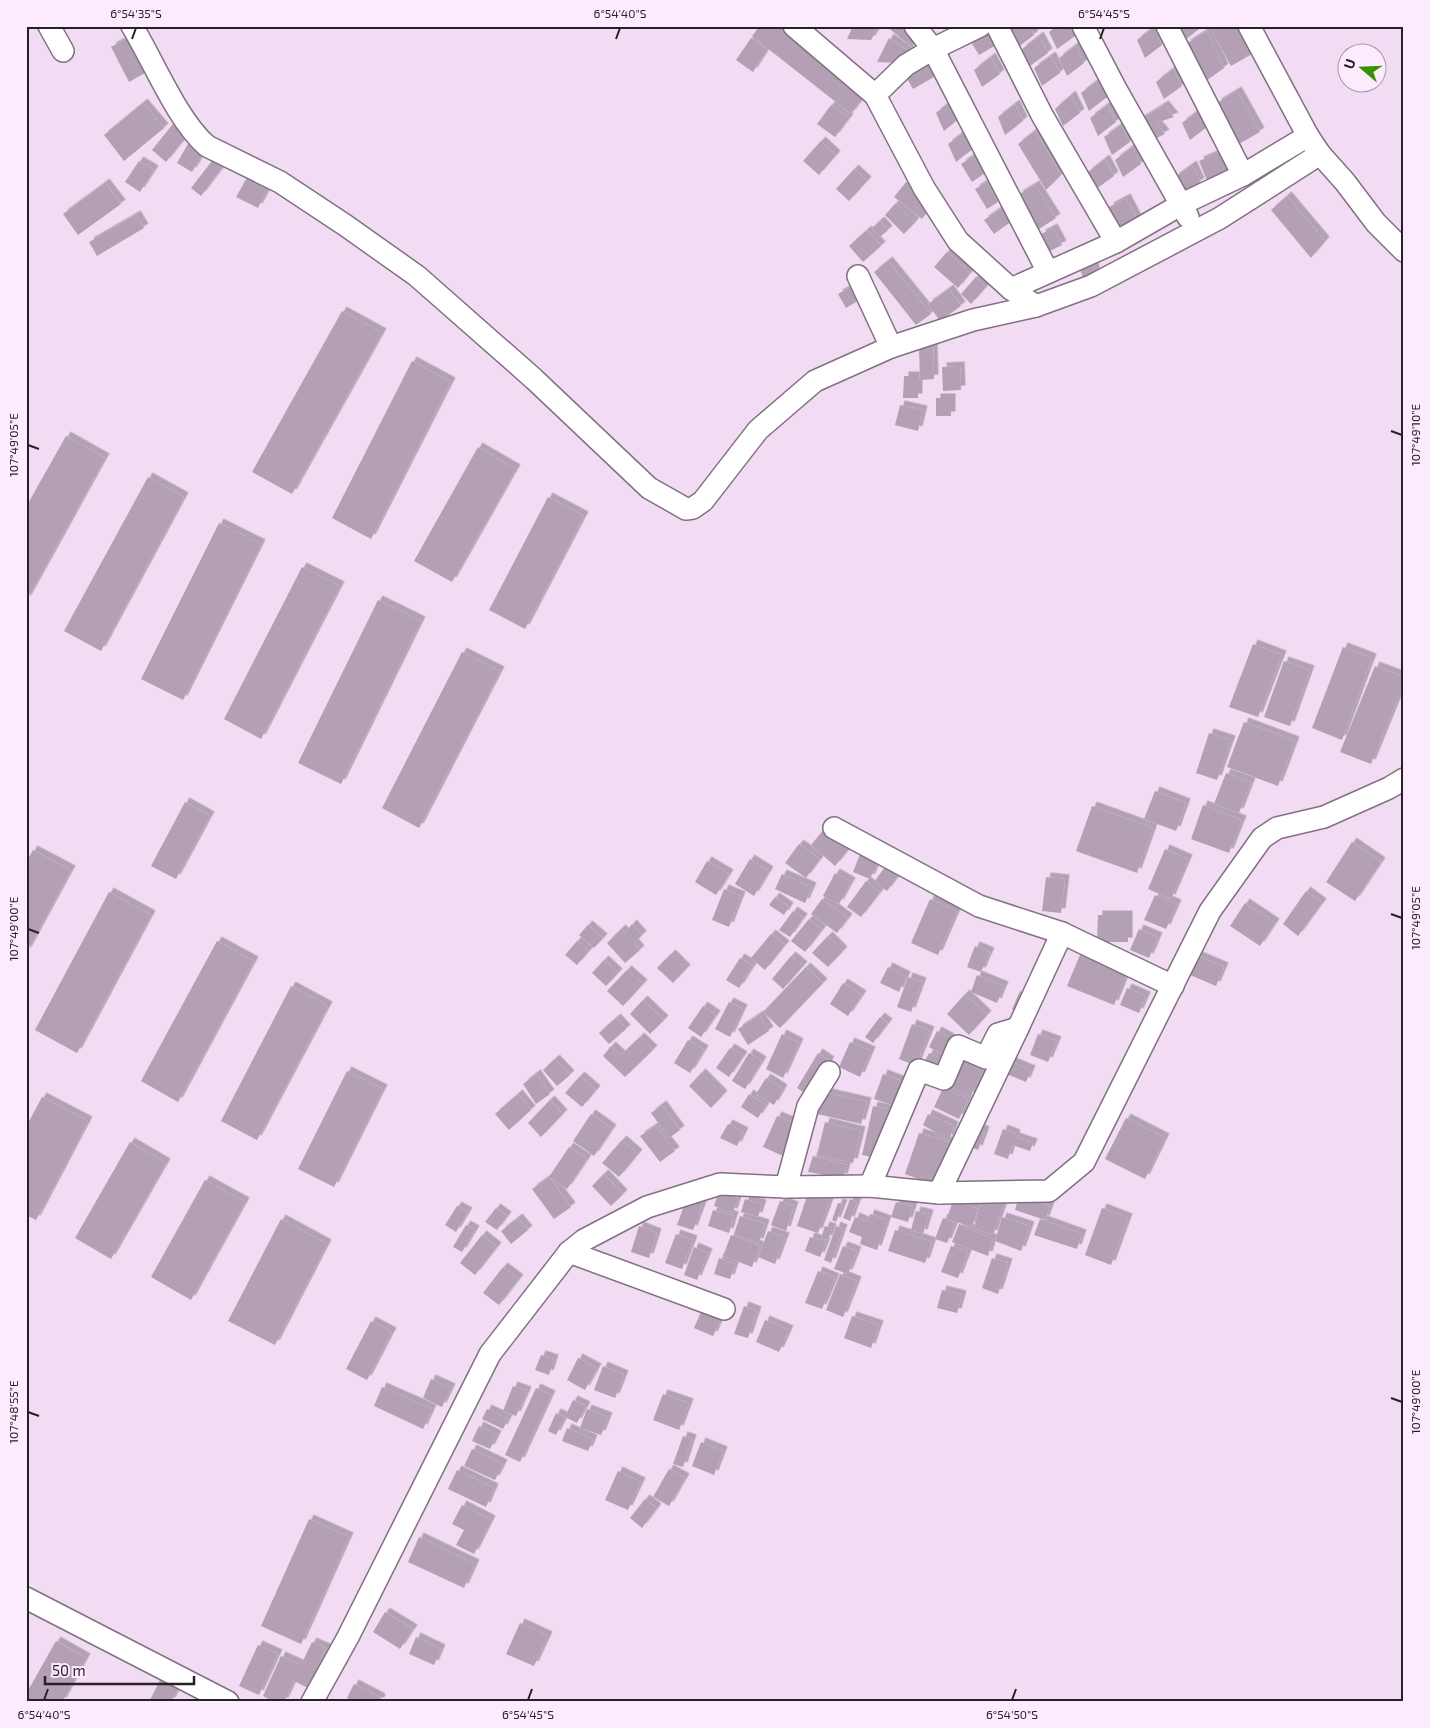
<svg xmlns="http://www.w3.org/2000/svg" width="1430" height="1728" font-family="'Exo 2',sans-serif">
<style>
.building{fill:#b4a0b5;filter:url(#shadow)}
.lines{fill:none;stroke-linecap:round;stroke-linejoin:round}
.minor-casing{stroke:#827084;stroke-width:24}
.minor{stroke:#fff;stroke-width:21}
.ticks{fill:none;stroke:#282029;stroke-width:2}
.neatline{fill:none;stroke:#282029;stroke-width:2}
.ticks-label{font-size:12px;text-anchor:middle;fill:#282029}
</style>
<defs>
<filter id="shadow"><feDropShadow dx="4.5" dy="-4.5" stdDeviation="0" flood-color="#0004"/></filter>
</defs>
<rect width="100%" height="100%" fill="#f1dcf3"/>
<g class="building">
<polygon points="760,26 782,26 867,93 851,114 752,36"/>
<polygon points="853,26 875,26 878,28 871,40 847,39"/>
<polygon points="886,26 904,26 915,37 913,48"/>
<polygon points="1014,26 1030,26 1034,35 1017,48 1009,30"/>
<polygon points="1057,26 1070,26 1075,36 1057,49 1049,32"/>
<polygon points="1178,26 1203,26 1185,40"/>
<polygon points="1209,26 1235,26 1252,54 1231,66"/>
<polygon points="1154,27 1162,45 1145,58 1137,40"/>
<polygon points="988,28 998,44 979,55 969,39"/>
<polygon points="1207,31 1224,68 1206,81 1186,44"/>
<polygon points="134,35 152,69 129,82 111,47"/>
<polygon points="1039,36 1048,53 1030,66 1022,49"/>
<polygon points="751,38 767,50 753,72 736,60"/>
<polygon points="889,38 908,51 901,63 877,62"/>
<polygon points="1076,45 1084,63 1067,76 1059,58"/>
<polygon points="1051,56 1060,73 1042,86 1034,68"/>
<polygon points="929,57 939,74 913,89 903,72"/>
<polygon points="991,57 1000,74 982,87 974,70"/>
<polygon points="1173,69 1182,86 1164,99 1156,82"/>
<polygon points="1098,80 1107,97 1089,111 1081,93"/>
<polygon points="1237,91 1260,132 1239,144 1217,103"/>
<polygon points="1071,95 1080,113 1063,126 1055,109"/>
<polygon points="952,100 961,117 944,131 936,113"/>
<polygon points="143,103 164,128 124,161 104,135"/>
<polygon points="1015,104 1023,121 1005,135 998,117"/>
<polygon points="831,105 849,118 835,137 817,124"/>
<polygon points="1107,105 1116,122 1098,136 1090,118"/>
<polygon points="1164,105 1174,117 1156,123 1165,134 1150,141 1138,121"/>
<polygon points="1199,110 1207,127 1190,140 1182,123"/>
<polygon points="177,119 191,131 166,162 152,150"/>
<polygon points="1121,125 1130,142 1112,155 1104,137"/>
<polygon points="965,131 974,148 956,162 948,144"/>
<polygon points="1035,131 1061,175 1046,190 1018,144"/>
<polygon points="821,141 836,155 819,175 803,161"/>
<polygon points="189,142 205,150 192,172 177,163"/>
<polygon points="1132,147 1141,164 1123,177 1115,160"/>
<polygon points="1222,151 1231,173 1208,183 1199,161"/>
<polygon points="977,154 988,171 972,182 961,164"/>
<polygon points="215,157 225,164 201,196 191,188"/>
<polygon points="1105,159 1114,176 1096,189 1088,172"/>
<polygon points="139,161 154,170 140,192 125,182"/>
<polygon points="1192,165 1200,182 1183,195 1175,177"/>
<polygon points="854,169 867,181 849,201 836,189"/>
<polygon points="249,174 270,185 258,208 236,197"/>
<polygon points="906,182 934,204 922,219 894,197"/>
<polygon points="987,182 998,202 987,209 975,189"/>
<polygon points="105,183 121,204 78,235 63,214"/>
<polygon points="1035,185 1056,218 1039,229 1018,195"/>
<polygon points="1287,196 1325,241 1311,258 1271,210"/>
<polygon points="1126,198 1138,221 1121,230 1109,207"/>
<polygon points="896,203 915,222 904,234 885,215"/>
<polygon points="1003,207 1012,221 994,234 984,220"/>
<polygon points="136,215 144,228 97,256 89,242"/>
<polygon points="880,221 888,230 880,237 872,228"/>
<polygon points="1053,228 1062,245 1050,251 1041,234"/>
<polygon points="867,230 881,246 863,262 849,246"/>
<polygon points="947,252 970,273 958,288 934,267"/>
<polygon points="888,261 931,314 916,325 874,272"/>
<polygon points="1093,263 1097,280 1084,283 1080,267"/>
<polygon points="976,277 986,287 971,304 961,294"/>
<polygon points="854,285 861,299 846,308 838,294"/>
<polygon points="949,289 961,306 940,321 928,304"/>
<polygon points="342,311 382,333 292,494 252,472"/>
<polygon points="933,347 934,379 920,380 919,348"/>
<polygon points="412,361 451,382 371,539 332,518"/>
<polygon points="960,366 961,390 943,391 942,367"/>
<polygon points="904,376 918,376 918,398 903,398"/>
<rect x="936" y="398" width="15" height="18"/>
<polygon points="900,405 923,410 918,431 895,425"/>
<polygon points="66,436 105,458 26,601 26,507"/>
<polygon points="478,447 516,469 452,582 414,561"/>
<polygon points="148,477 184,497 101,651 64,631"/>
<polygon points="548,497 584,516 525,629 489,610"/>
<polygon points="219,523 261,544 183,700 141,679"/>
<polygon points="302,567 340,586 261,739 224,719"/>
<polygon points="378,600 421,621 341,784 298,763"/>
<polygon points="1253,644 1282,655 1258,717 1229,707"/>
<polygon points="1343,647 1372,658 1342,740 1312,728"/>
<polygon points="462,652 500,671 419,828 382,808"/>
<polygon points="1284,661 1310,670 1290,726 1264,717"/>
<polygon points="1375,666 1404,677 1404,683 1371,764 1340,752"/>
<polygon points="1244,722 1295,741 1278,786 1227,767"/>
<polygon points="1209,733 1231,740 1217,780 1196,773"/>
<polygon points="1226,773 1251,782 1239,813 1214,804"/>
<polygon points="1155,791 1186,803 1176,831 1144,819"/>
<polygon points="185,802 210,816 176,879 151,866"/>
<polygon points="1203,805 1242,820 1229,853 1191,839"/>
<polygon points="1092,806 1153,828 1137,873 1076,851"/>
<polygon points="825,828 849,849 835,866 811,845"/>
<polygon points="1352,842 1381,862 1355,901 1326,882"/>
<polygon points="799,844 820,859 806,878 785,863"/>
<polygon points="1165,849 1188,859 1171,899 1148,889"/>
<polygon points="33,850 71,870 26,953 26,863"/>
<polygon points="860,854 878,861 870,879 853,872"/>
<polygon points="750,859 769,871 754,896 735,884"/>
<polygon points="707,861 729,874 716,895 695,882"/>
<polygon points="885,867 898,876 887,891 874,882"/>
<polygon points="835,873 851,882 839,904 823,896"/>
<polygon points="782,874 812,887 805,903 775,889"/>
<polygon points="1046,877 1065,879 1061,913 1042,911"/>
<polygon points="866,881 880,892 861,917 847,907"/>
<polygon points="724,889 741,896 729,927 712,920"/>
<polygon points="1306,891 1322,903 1298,936 1283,924"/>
<polygon points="109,892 151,915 77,1053 35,1030"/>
<polygon points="1155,895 1177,904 1166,929 1144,920"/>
<polygon points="775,897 789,907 784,915 769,905"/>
<polygon points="822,899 848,918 837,933 811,914"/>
<polygon points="930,899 957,911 938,955 911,943"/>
<polygon points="1245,903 1275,923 1260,946 1230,926"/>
<polygon points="793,911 803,918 790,937 779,930"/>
<polygon points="1098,915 1128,915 1128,942 1097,942"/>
<polygon points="809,919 822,930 805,952 791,941"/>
<polygon points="632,924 642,935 634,943 640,950 625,963 607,943 621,929 625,933"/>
<polygon points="588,925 603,938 594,948 579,935"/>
<polygon points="1139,929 1158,937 1149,958 1130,950"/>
<polygon points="771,934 785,945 765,970 751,958"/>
<polygon points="828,936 843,951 828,967 812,953"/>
<polygon points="217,941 254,961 178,1102 141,1081"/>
<polygon points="577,941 589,951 577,965 565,955"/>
<polygon points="975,946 990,952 981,972 967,967"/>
<polygon points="1082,950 1128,970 1114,1005 1067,986"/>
<polygon points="671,954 686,969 673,983 657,968"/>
<polygon points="791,956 803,966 783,989 772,979"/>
<polygon points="1198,956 1224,967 1216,986 1190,975"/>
<polygon points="740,958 753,966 739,988 726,980"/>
<polygon points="604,960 618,973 606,986 592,973"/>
<polygon points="806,967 823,983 780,1028 763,1012"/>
<polygon points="888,967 906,976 899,992 880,983"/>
<polygon points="627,970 643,984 623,1006 607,991"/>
<polygon points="977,975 1004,986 997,1003 971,992"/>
<polygon points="908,977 922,982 911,1012 897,1007"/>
<polygon points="843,983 862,995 848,1016 830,1004"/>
<polygon points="291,986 328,1006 257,1140 221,1121"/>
<polygon points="1127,988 1146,996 1139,1013 1120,1005"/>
<polygon points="1020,991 1030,996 1022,1014 1012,1009"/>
<polygon points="965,994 987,1015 969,1035 947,1014"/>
<polygon points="643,1000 664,1020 650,1034 630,1014"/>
<polygon points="729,1002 743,1009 730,1037 715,1029"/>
<polygon points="703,1006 716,1015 701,1037 688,1028"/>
<polygon points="759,1015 769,1031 748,1045 738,1029"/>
<polygon points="880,1017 888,1023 873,1043 865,1037"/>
<polygon points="616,1018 626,1029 609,1044 599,1033"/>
<polygon points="912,1024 930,1031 916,1066 899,1059"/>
<polygon points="937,1031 950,1038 942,1054 929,1047"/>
<polygon points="782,1034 799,1043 783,1078 766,1069"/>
<polygon points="1038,1034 1057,1041 1048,1062 1030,1055"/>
<polygon points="640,1037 653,1050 625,1077 603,1056 611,1046 621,1055"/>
<polygon points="688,1040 704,1050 690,1073 674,1063"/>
<polygon points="850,1042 871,1051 860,1077 839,1067"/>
<polygon points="730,1048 743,1056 729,1077 716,1068"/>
<polygon points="749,1053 762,1061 745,1089 732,1081"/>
<polygon points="818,1053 830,1061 808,1095 797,1088"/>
<polygon points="929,1053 939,1058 933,1070 923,1065"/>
<polygon points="960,1057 984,1069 970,1097 946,1085"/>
<polygon points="555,1059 570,1075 557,1086 543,1070"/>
<polygon points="1007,1060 1031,1070 1026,1082 1002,1072"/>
<polygon points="347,1071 383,1089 334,1187 298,1169"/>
<polygon points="701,1073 723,1095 711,1108 689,1086"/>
<polygon points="536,1074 550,1094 536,1104 523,1084"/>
<polygon points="883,1074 907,1083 898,1107 874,1099"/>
<polygon points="580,1076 596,1090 582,1107 565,1093"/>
<polygon points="766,1078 783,1089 774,1105 756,1094"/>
<polygon points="943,1088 968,1099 959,1119 934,1107"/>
<polygon points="823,1092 867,1102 861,1124 817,1114"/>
<polygon points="518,1094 531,1110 509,1130 495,1114"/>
<polygon points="749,1094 766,1105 758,1118 741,1107"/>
<polygon points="42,1097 88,1121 36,1220 26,1215 26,1127"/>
<polygon points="550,1100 563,1114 541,1137 528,1123"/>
<polygon points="662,1105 680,1130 669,1138 651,1113"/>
<polygon points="873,1106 887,1109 877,1158 862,1155"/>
<polygon points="591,1114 612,1129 594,1156 573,1141"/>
<polygon points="928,1114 954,1126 949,1140 923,1125"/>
<polygon points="777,1116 797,1124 783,1156 763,1147"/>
<polygon points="1126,1118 1165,1138 1145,1179 1105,1159"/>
<polygon points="825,1122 861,1131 853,1163 817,1155"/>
<polygon points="728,1124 744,1132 737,1146 720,1138"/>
<polygon points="655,1126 675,1151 660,1162 640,1136"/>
<polygon points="974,1126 985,1131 978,1150 966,1145"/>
<polygon points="1003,1129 1016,1134 1015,1137 1033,1143 1030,1151 1012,1145 1008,1159 994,1154"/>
<polygon points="919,1133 953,1143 934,1185 905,1174"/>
<polygon points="622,1140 638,1154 619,1177 602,1163"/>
<polygon points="130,1142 166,1163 111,1259 75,1238"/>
<polygon points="569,1147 587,1159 567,1189 549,1177"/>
<polygon points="813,1156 847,1165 843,1178 808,1172"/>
<polygon points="604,1174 623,1194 611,1206 592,1186"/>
<polygon points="549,1177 571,1207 554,1219 532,1189"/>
<polygon points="205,1180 245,1202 191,1300 151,1277"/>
<polygon points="719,1191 738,1198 733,1213 714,1206"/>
<polygon points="808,1193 830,1200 818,1233 797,1226"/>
<polygon points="1019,1196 1050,1206 1045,1220 1015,1210"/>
<polygon points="687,1197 703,1203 693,1230 677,1225"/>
<polygon points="745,1199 762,1204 758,1217 741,1212"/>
<polygon points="850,1199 857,1202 850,1221 843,1218"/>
<polygon points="953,1200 978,1209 972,1227 947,1219"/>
<polygon points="981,1200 1004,1203 993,1235 974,1228"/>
<polygon points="780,1201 794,1206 786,1231 771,1225"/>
<polygon points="896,1202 913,1207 908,1222 891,1217"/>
<polygon points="838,1203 843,1204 836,1222 832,1220"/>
<polygon points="457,1206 468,1212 456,1232 445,1225"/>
<polygon points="496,1208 507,1216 497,1230 485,1222"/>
<polygon points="1102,1208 1128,1218 1111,1265 1085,1255"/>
<polygon points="713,1210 734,1216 729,1233 708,1226"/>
<polygon points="916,1211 929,1214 923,1234 911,1230"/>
<polygon points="870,1214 887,1220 877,1250 860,1244 862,1237 849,1232 855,1217 867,1222"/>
<polygon points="740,1216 765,1224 759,1243 734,1234"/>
<polygon points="1002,1217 1030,1226 1021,1251 995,1241"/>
<polygon points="518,1218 528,1230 511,1244 501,1231"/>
<polygon points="943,1218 955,1223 947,1243 935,1239"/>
<polygon points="281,1219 327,1244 275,1345 228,1321"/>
<polygon points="1040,1219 1082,1234 1077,1249 1034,1235"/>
<polygon points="959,1224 993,1239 988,1256 952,1242"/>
<polygon points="466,1225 475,1230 462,1252 453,1247"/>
<polygon points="639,1226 657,1233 649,1258 631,1252"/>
<polygon points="825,1226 832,1228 828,1240 821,1238"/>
<polygon points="836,1226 843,1229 831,1263 824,1260"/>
<polygon points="895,1230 932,1242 925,1263 888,1251"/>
<polygon points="768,1231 785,1237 775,1264 758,1257"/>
<polygon points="676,1234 693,1240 682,1269 665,1263"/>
<polygon points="482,1235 497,1247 475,1275 460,1263"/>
<polygon points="731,1235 760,1246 752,1267 723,1256"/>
<polygon points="810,1237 826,1242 820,1257 805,1251"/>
<polygon points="843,1246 857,1251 848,1274 834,1269"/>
<polygon points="951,1246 968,1252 958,1278 941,1272"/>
<polygon points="694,1247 708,1253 697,1280 684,1275"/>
<polygon points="719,1258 735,1264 730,1279 714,1274"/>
<polygon points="992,1258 1008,1263 998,1294 982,1288"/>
<polygon points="503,1267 519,1279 499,1305 483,1293"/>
<polygon points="818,1271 835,1278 822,1309 805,1303"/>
<polygon points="840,1274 857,1281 843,1317 826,1310"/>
<polygon points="942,1290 962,1295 957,1313 937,1308"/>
<polygon points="744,1306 757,1311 748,1338 734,1334"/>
<polygon points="701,1312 720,1320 713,1336 694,1328"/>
<polygon points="852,1316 879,1325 871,1348 844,1338"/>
<polygon points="765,1320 789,1330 779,1352 756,1342"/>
<polygon points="371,1321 392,1332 367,1380 346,1369"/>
<polygon points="541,1355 554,1359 549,1375 535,1370"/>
<polygon points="578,1358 597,1368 585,1390 567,1380"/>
<polygon points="603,1366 624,1375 615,1398 594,1390"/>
<polygon points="431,1379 451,1388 442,1407 423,1398"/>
<polygon points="513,1386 527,1391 516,1416 503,1411"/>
<polygon points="382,1387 432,1409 423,1429 374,1406"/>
<polygon points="536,1388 551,1395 520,1462 505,1455"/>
<polygon points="663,1394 689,1403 679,1430 653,1420"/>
<polygon points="573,1400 586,1406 577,1423 565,1417"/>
<polygon points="487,1409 508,1419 503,1429 482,1419"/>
<polygon points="587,1409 608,1417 601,1435 580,1428"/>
<polygon points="556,1413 565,1417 556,1435 548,1431"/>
<polygon points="479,1426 497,1435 490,1449 472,1441"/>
<polygon points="567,1428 593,1439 588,1451 562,1441"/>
<polygon points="683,1436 692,1439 683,1467 673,1464"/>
<polygon points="701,1442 723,1451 714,1475 692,1466"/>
<polygon points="472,1449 503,1464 495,1480 464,1466"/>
<polygon points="669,1469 685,1478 669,1506 653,1497"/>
<polygon points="457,1470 494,1488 486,1507 448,1489"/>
<polygon points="618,1471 641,1482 628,1510 605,1500"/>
<polygon points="645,1499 657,1508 642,1528 630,1518"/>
<polygon points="462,1505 491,1520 474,1554 456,1545 464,1530 452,1524"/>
<polygon points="309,1519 349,1537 301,1644 261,1626"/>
<polygon points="419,1537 475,1564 464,1588 408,1562"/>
<polygon points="385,1612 413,1629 400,1649 373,1632"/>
<polygon points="520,1623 548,1636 534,1666 506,1654"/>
<polygon points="416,1637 441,1649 434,1665 409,1654"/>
<polygon points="56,1641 86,1658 62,1702 26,1702 26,1694"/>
<polygon points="312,1642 326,1648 308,1688 294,1681 284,1702 274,1702 263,1696 281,1656 301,1665"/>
<polygon points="258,1645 278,1654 259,1695 239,1686"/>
<polygon points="162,1676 180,1685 171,1702 149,1702"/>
<polygon points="354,1684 381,1698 380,1702 354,1702 347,1698"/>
</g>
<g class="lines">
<defs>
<g id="minor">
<polyline points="49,26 63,51"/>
<path d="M132 26C154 62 177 120 207 146L280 182 345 225 417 276 534 379 649 488 686 509 693 508 703 501 758 430 815 381 891 347 973 320 1036 306 1091 286 1220 218 1320 154"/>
<polyline points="794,26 875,95"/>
<polyline points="915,26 933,49 1048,272"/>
<polyline points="980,26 933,49 906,65 875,95 924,188 958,241 1011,289 1036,306"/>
<polyline points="997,26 1042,115 1116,242"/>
<polyline points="1083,26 1117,91 1188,217"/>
<polyline points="1167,26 1243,175"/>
<polyline points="1249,26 1308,136 1320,154 1345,182 1376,223 1404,251"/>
<polyline points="858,276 891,347"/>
<polyline points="1011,289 1116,242 1182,204 1243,175 1308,136"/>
<polyline points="834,828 979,906 1062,933"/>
<polyline points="870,1186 919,1070 944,1079 958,1046 986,1058 998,1034 1018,1028"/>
<polyline points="786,1187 808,1106 829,1072"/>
<polyline points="939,1193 1018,1028 1062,933 1173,986"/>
<polyline points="569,1252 724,1309"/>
<polyline points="26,1598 228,1702"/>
<polyline points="312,1702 348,1637 490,1354 569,1252 584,1240 647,1207 720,1184 786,1187 870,1186 939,1193 1049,1191 1084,1162 1210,911 1262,838 1277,828 1324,817 1389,788 1404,779"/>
</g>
</defs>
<use href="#minor" class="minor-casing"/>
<use href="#minor" class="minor"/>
</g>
<path class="ticks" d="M132 39 136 28M616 39 620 28M1100 39 1104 28M1391 431 1402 435M28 445 39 449M1391 914 1402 918M28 929 39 933M1391 1398 1402 1402M28 1412 39 1416M44 1700 48 1689M528 1700 532 1689M1012 1700 1016 1689"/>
<rect width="1430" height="1728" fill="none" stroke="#fcebfd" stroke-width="55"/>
<g transform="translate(1362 68) rotate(289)"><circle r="24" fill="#fcebfd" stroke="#a79aa8"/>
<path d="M0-4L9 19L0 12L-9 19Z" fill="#399200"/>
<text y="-8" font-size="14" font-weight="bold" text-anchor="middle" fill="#282029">U</text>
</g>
<path d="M45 1676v8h149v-8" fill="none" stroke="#282029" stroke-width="2.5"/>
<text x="52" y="1676" font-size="15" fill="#282029" stroke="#fcebfd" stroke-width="4" paint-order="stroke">50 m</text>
<rect x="28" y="28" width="1374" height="1672" class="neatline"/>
<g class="ticks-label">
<text x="136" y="18">6°54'35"S</text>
<text x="620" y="18">6°54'40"S</text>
<text x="1104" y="18">6°54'45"S</text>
<text transform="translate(1416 435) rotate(-90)" y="4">107°49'10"E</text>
<text transform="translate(14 445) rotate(-90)" y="4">107°49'05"E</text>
<text transform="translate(1416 918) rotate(-90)" y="4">107°49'05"E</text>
<text transform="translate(14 929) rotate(-90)" y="4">107°49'00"E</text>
<text transform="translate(1416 1402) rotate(-90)" y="4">107°49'00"E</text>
<text transform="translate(14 1412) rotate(-90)" y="4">107°48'55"E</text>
<text x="44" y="1719">6°54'40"S</text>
<text x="528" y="1719">6°54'45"S</text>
<text x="1012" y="1719">6°54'50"S</text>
</g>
</svg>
